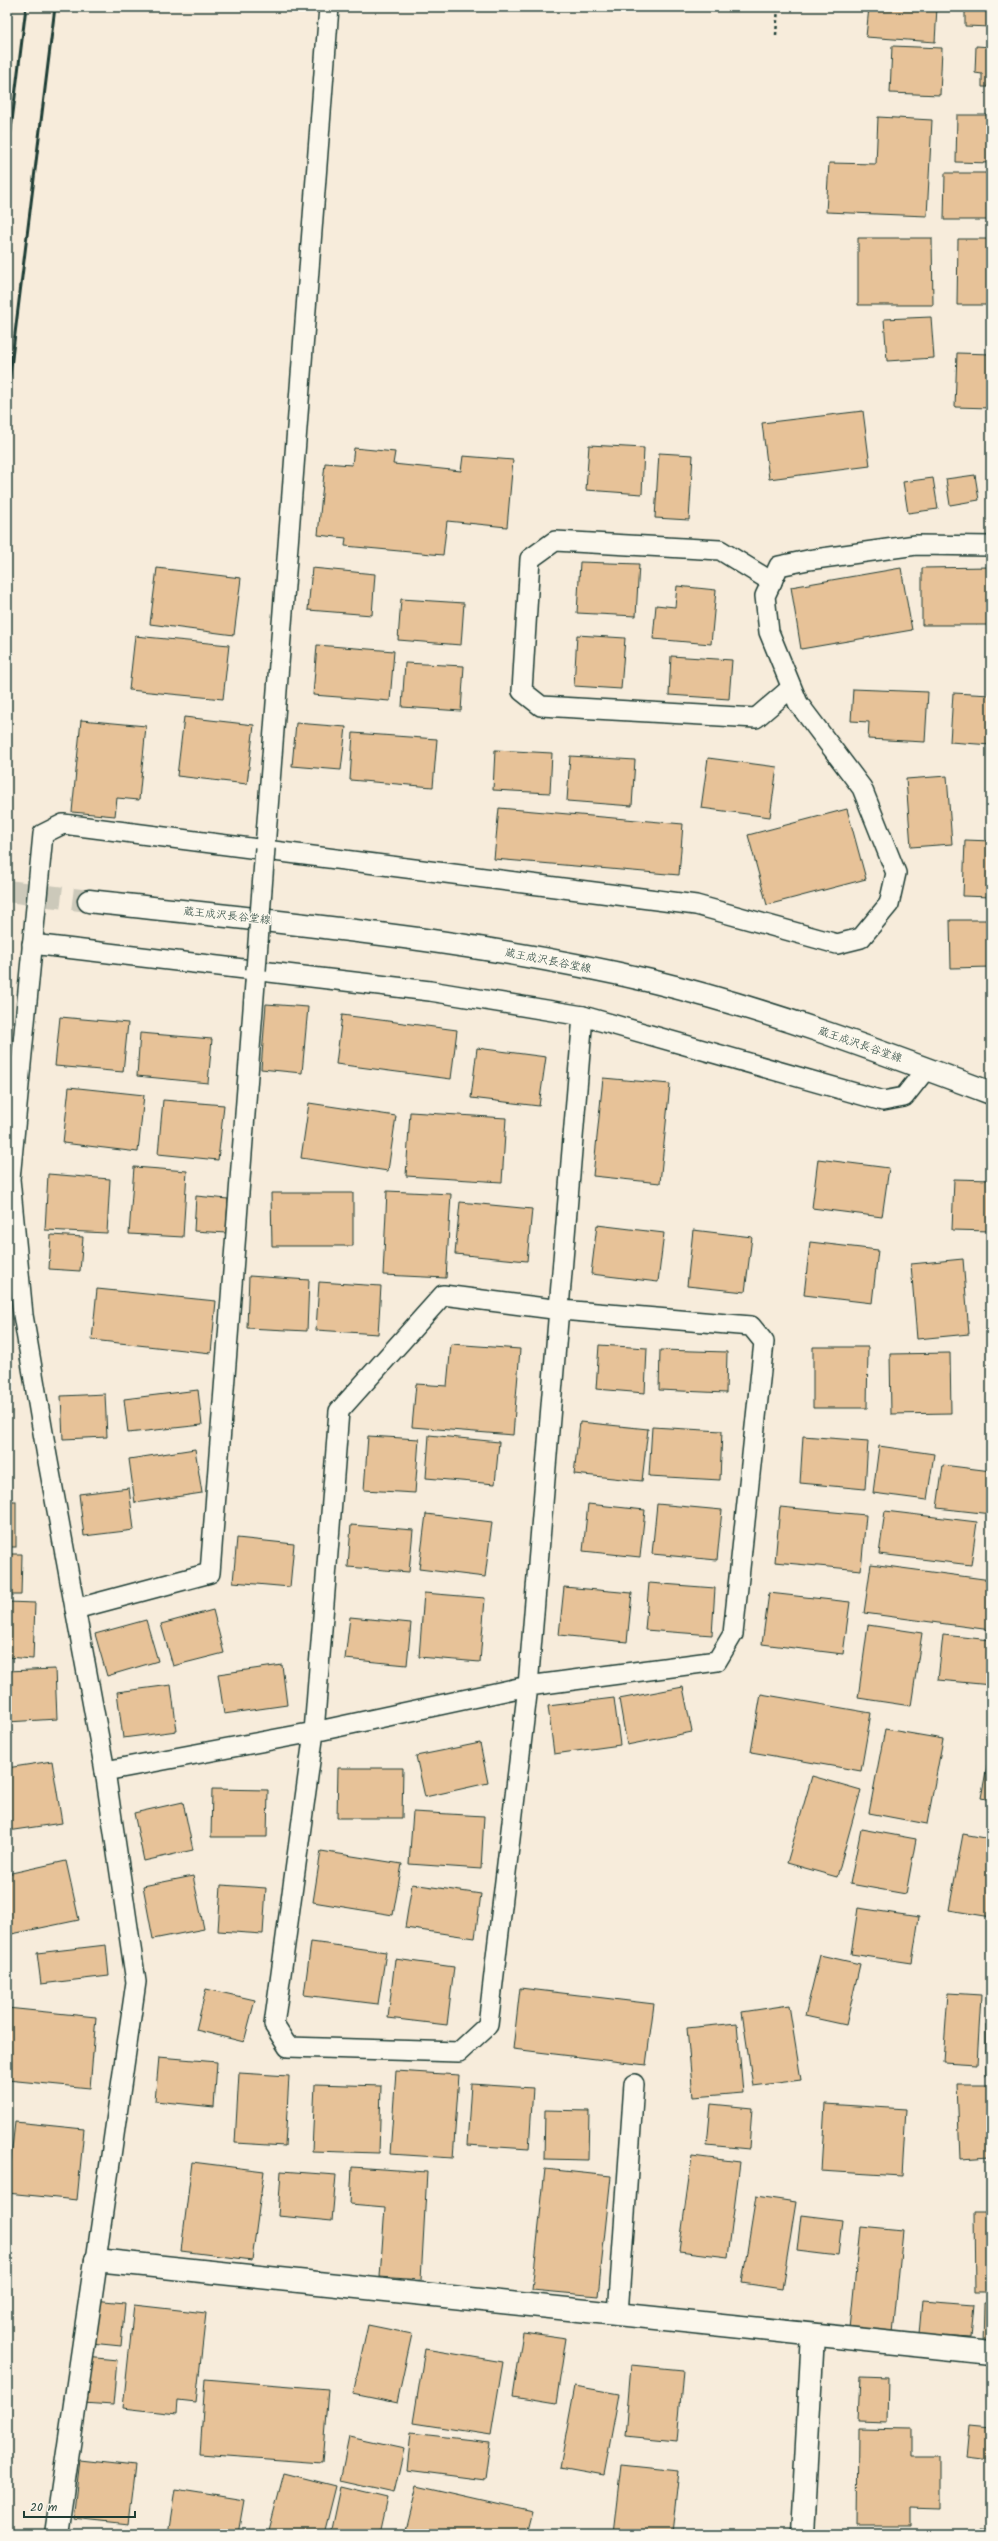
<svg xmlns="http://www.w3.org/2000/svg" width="998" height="2541" font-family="Kalam,'Klee One',sans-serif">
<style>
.building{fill:#e7c298;stroke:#1f3d34}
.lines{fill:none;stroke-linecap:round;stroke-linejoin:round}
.secondary-tunnel{stroke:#ccc9ba;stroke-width:22;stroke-dasharray:22 11;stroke-linecap:butt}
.service-casing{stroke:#1f3d34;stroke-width:22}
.minor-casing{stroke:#1f3d34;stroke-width:25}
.tertiary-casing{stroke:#1f3d34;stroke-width:25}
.secondary-casing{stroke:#1f3d34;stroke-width:25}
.path{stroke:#1f3d34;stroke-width:2.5;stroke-dasharray:3 3;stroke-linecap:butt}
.service{stroke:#fbf7ec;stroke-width:19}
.minor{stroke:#fbf7ec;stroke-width:22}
.tertiary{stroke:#fbf7ec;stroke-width:22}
.secondary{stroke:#fbf7ec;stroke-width:22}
.rail{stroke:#1f3d34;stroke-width:3}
.service-bridge-casing{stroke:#1f3d34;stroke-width:22;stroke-linecap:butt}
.service-bridge{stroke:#fbf7ec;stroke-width:19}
.labels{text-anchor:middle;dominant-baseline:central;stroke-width:3;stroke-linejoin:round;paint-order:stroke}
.street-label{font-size:11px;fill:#1f3d34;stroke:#fbf7ec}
</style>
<rect width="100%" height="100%" fill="#f7ecdb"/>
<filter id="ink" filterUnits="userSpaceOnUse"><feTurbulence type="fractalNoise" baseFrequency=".025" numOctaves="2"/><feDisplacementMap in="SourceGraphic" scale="8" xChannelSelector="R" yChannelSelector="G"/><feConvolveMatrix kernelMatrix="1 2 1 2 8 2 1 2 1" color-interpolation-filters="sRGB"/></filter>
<g filter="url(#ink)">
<g class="building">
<polygon points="869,7 937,7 935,42 866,37"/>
<polygon points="965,7 991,7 991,27 965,26"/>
<polygon points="892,46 942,48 940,95 890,93"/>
<polygon points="976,46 991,47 991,87 982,87 982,74 975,73"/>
<polygon points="957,115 991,115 991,163 956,162"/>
<polygon points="878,117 932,120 927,216 826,212 829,163 876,164"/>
<polygon points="945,173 991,173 991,220 944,220"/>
<polygon points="858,238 932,238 933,305 858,305"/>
<polygon points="958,239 991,239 991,305 957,305"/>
<polygon points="931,317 934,358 887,361 884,319"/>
<polygon points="957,353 991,354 991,408 955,407"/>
<polygon points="863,411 870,466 769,479 762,423"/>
<polygon points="589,445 644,448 642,494 586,490"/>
<polygon points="354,448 395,452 393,464 461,471 463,456 513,460 507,527 447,521 443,555 345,546 346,538 318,535 325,463 352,465"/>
<polygon points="659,453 693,455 689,520 655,518"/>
<polygon points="975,475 979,500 950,505 946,479"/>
<polygon points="933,478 938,509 908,513 903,482"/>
<polygon points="580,562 639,564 636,616 577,613"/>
<polygon points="991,567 991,625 922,625 922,568"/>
<polygon points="157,568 241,578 234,635 150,624"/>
<polygon points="312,568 375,574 372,615 308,610"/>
<polygon points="901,568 912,630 801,649 791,587"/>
<polygon points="677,586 716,590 711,644 653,639 656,605 675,607"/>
<polygon points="401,599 464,603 461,645 398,640"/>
<polygon points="577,635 625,638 621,689 574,686"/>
<polygon points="135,636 229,645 223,699 129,690"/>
<polygon points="317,645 394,651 390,701 313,695"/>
<polygon points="671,656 732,660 729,699 669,695"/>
<polygon points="405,663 464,666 461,711 402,707"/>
<polygon points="853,689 928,692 925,742 868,739 869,722 851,721"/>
<polygon points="953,693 991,695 991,745 950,742"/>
<polygon points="184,717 254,725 247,784 177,776"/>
<polygon points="81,720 146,726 139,800 117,798 115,816 72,812"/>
<polygon points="296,723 346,727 341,770 292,766"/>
<polygon points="353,733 437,739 433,787 350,780"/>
<polygon points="495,750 552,753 550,793 493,790"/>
<polygon points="570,756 635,760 632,806 567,801"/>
<polygon points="708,758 777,767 770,817 701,808"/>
<polygon points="947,776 952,844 911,847 906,779"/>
<polygon points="499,808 683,824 679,875 494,859"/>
<polygon points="847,809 866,879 767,905 748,835"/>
<polygon points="965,840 991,841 991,897 963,896"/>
<polygon points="950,920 991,920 991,967 951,968"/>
<polygon points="266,1004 308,1007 302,1073 261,1069"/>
<polygon points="342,1015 457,1030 451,1079 336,1064"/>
<polygon points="60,1017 128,1023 123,1072 55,1066"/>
<polygon points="140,1033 212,1039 208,1083 137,1076"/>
<polygon points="477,1048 546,1057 539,1106 471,1098"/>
<polygon points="603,1078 670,1084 660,1183 593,1176"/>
<polygon points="69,1087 144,1095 138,1152 63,1143"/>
<polygon points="163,1100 224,1105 218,1160 158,1154"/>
<polygon points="309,1103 396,1116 388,1171 301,1158"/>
<polygon points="410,1112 506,1118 502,1182 406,1176"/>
<polygon points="818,1159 889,1168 882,1217 812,1208"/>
<polygon points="134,1167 187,1171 183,1237 129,1234"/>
<polygon points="48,1174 110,1179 107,1233 45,1230"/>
<polygon points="954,1179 991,1180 991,1231 952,1230"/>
<polygon points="387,1191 451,1194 446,1278 383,1275"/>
<polygon points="271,1193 353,1193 353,1246 272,1246"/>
<polygon points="196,1196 228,1199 226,1233 194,1231"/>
<polygon points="460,1202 532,1209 527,1261 455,1254"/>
<polygon points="597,1225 664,1233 658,1282 591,1274"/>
<polygon points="693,1230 752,1237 745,1292 687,1286"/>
<polygon points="51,1235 83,1237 80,1271 49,1269"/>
<polygon points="810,1242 878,1250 872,1303 804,1295"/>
<polygon points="963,1259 969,1334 917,1339 911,1264"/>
<polygon points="249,1276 309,1280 307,1331 247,1328"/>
<polygon points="319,1282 381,1286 378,1334 316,1330"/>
<polygon points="97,1289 216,1301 211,1353 92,1340"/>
<polygon points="451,1344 520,1349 513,1435 412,1427 416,1384 447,1386"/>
<polygon points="599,1345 647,1348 645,1393 596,1389"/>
<polygon points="813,1347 868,1347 867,1408 813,1408"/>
<polygon points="660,1350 727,1352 726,1393 659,1390"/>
<polygon points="950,1353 951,1413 891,1414 890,1354"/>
<polygon points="198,1390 202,1425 128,1433 124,1399"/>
<polygon points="105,1394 107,1437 63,1439 61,1396"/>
<polygon points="580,1422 648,1429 642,1481 574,1474"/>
<polygon points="652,1427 722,1431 720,1480 649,1476"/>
<polygon points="429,1435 499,1442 495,1484 426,1478"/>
<polygon points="368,1436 419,1439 415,1493 364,1490"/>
<polygon points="803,1436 868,1441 865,1489 800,1483"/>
<polygon points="879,1446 934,1454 927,1500 873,1493"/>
<polygon points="195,1449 202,1493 135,1503 129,1459"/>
<polygon points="943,1465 991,1471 991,1514 937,1508"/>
<polygon points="129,1488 134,1530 84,1536 79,1494"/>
<rect x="7" y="1501" width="9" height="46"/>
<polygon points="588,1504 645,1510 640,1557 583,1551"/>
<polygon points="657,1504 722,1510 717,1560 652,1554"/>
<polygon points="780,1507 866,1515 861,1570 775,1562"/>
<polygon points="885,1511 977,1522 971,1565 879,1554"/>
<polygon points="426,1514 492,1522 485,1577 419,1569"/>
<polygon points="351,1525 413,1530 409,1572 348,1567"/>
<polygon points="237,1538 294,1544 290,1587 233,1582"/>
<polygon points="7,1554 22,1554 21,1595 7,1595"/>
<polygon points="871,1564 991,1580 991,1630 864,1613"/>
<polygon points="649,1583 715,1588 712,1635 645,1630"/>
<polygon points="564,1587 632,1593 627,1642 559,1635"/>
<polygon points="424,1593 485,1598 480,1662 419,1657"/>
<polygon points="769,1593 850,1602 843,1654 762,1644"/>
<polygon points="7,1602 35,1603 33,1659 7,1657"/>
<polygon points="213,1610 224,1653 173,1666 161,1624"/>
<polygon points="350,1617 411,1623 407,1665 345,1659"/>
<polygon points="146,1620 158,1661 107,1676 95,1634"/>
<polygon points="868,1625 922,1633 911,1706 858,1698"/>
<polygon points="943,1635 991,1640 991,1685 938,1680"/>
<polygon points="282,1665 287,1705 224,1714 218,1674"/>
<polygon points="55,1669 57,1719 7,1722 7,1671"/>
<polygon points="171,1685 177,1731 123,1738 117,1692"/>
<polygon points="683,1687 692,1732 627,1745 619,1699"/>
<polygon points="761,1694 871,1713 861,1771 751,1752"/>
<polygon points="614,1698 620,1745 554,1754 548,1706"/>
<polygon points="885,1729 943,1739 927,1824 869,1813"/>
<polygon points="480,1743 488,1783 425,1797 416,1756"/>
<polygon points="991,1745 991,1800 981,1798"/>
<polygon points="52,1761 62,1823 7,1831 7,1768"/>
<polygon points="338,1768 403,1768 402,1818 337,1818"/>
<polygon points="812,1776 861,1790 837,1877 787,1863"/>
<polygon points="212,1789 268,1790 267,1837 211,1837"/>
<polygon points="183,1802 193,1850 144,1861 134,1813"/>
<polygon points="413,1812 484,1816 481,1869 409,1864"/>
<polygon points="861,1829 916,1839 906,1894 850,1884"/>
<polygon points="963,1834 991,1839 991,1917 949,1910"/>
<polygon points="321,1851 402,1864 393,1915 313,1902"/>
<polygon points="66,1861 79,1920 7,1935 7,1874"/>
<polygon points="193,1876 204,1929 153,1939 143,1886"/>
<polygon points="412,1884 481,1894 475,1938 405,1928"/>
<polygon points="221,1885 266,1888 263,1934 218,1931"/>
<polygon points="858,1908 919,1917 912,1963 851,1954"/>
<polygon points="311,1942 386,1952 378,2004 304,1995"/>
<polygon points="106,1945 109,1976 41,1984 37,1953"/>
<polygon points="820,1955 860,1964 846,2025 805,2016"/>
<polygon points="395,1959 454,1967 447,2025 388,2018"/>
<polygon points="520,1988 654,2004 646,2065 513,2049"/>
<polygon points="206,1989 255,2000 244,2042 196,2030"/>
<polygon points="948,1993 981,1995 977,2064 943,2062"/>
<polygon points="789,2005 801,2080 753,2086 742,2012"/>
<polygon points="7,2008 96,2017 90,2088 7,2080"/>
<polygon points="737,2023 743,2093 693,2097 687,2028"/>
<rect x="986" y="2025" width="5" height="50"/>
<polygon points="159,2057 217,2062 214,2107 155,2101"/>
<polygon points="396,2071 459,2075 453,2158 390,2154"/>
<polygon points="239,2073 289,2076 285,2146 235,2143"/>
<polygon points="315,2084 381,2086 379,2153 312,2151"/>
<polygon points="471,2084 533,2088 529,2149 467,2145"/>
<polygon points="957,2085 988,2085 991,2157 960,2159"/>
<polygon points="711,2104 752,2108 749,2149 707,2145"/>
<polygon points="825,2104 906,2109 902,2176 821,2171"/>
<polygon points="545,2110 589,2111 588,2160 544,2159"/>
<polygon points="15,2122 84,2129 77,2200 7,2193"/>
<polygon points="692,2156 740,2162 728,2257 679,2251"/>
<polygon points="192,2162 264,2171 252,2260 181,2251"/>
<polygon points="352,2167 427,2172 421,2280 380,2277 385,2207 350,2204"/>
<polygon points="545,2169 611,2176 598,2296 532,2290"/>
<polygon points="281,2171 336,2175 332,2221 278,2216"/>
<polygon points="756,2196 796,2202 782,2289 742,2283"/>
<polygon points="974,2213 991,2213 991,2292 975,2292"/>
<polygon points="801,2215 842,2220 838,2256 797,2251"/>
<polygon points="860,2227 903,2231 893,2333 850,2329"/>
<polygon points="94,2300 125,2303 121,2346 91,2343"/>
<polygon points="922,2300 974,2304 971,2338 919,2335"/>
<polygon points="984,2304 991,2304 991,2346 983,2346"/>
<polygon points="134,2305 206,2313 196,2402 178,2400 177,2414 123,2408"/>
<polygon points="368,2325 412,2334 397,2403 353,2394"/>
<polygon points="523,2332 566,2338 556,2404 513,2397"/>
<polygon points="425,2349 503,2362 491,2435 413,2423"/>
<polygon points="86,2357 117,2360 113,2405 82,2403"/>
<polygon points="631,2365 683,2370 677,2441 625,2436"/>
<polygon points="860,2376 889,2377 888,2423 858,2422"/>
<polygon points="205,2379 328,2389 322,2463 200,2454"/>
<polygon points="575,2386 619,2394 604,2475 560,2467"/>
<polygon points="970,2425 991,2427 991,2460 967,2457"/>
<polygon points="858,2429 912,2430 912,2455 939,2455 939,2509 910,2508 910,2526 857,2526"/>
<polygon points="411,2433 490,2442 485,2480 407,2470"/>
<polygon points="349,2437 404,2449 394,2493 340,2481"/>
<polygon points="80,2460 135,2466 128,2524 73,2518"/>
<polygon points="621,2465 679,2471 672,2534 613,2534"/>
<polygon points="284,2473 336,2486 324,2534 268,2534"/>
<polygon points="417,2485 532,2511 526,2534 405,2534"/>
<polygon points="341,2487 387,2498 379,2534 331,2534"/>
<polygon points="175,2489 244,2500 238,2534 168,2534"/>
<polygon points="981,2527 991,2528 991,2534 981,2534"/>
</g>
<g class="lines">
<polyline class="secondary-tunnel" points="7,891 89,901"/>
<defs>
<g id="service">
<polyline points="772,582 720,550 555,541 530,559 522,691 541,706 756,718 791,688"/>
<polyline points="265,848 329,7"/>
<polyline points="32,944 430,991 583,1016 883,1101 904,1097 926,1069"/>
<polyline points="75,1609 210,1573 256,970"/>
<polyline points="105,1771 314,1732 528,1686 717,1661 733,1634 764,1342 751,1326 561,1310 443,1295 339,1411 314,1732 274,2025 288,2047 459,2052 488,2025 528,1686 583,1016"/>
<polyline points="96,2260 136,1982 105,1771 47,1456 23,1315 10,1179 43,834 63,824 696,905 837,944 861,938 889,904 896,873 862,788 798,703 769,632 765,596 779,566 808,560 916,545 991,546"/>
<polyline points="618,2314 634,2084"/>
</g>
<g id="minor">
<polyline points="56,2534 96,2260"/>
<polyline points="802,2534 813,2335"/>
</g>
<polyline id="tertiary" points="96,2260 991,2353"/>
<path id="secondary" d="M89 901C276 922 467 938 651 981 767 1009 879 1051 991 1093"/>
</defs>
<use href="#service" class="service-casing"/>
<use href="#minor" class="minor-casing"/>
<use href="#tertiary" class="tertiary-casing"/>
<use href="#secondary" class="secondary-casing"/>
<polyline class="path" points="776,35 778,7"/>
<use href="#service" class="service"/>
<use href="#minor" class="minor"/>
<use href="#tertiary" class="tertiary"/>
<use href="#secondary" class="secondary"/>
<g class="rail">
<polyline points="7,162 26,7"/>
<polyline points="7,399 55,7"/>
</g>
<defs>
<polyline id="service-bridge" points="256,970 265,848"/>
</defs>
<use href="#service-bridge" class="service-bridge-casing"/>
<use href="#service-bridge" class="service-bridge"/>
</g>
</g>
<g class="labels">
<g class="street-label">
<text transform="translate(227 916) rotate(6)">蔵王成沢長谷堂線</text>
<text transform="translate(548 961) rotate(11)">蔵王成沢長谷堂線</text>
<text transform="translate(860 1045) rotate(19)">蔵王成沢長谷堂線</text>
</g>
</g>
<rect width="998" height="2541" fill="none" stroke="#fbf7ec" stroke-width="24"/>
<rect x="12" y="12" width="974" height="2517" fill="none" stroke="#1f3d34" stroke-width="1.5" filter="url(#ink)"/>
<path d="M24 2511v6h111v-6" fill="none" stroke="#1f3d34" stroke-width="2"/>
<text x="30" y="2511" font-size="12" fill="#1f3d34" stroke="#fbf7ec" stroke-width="3" paint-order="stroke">20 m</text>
</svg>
